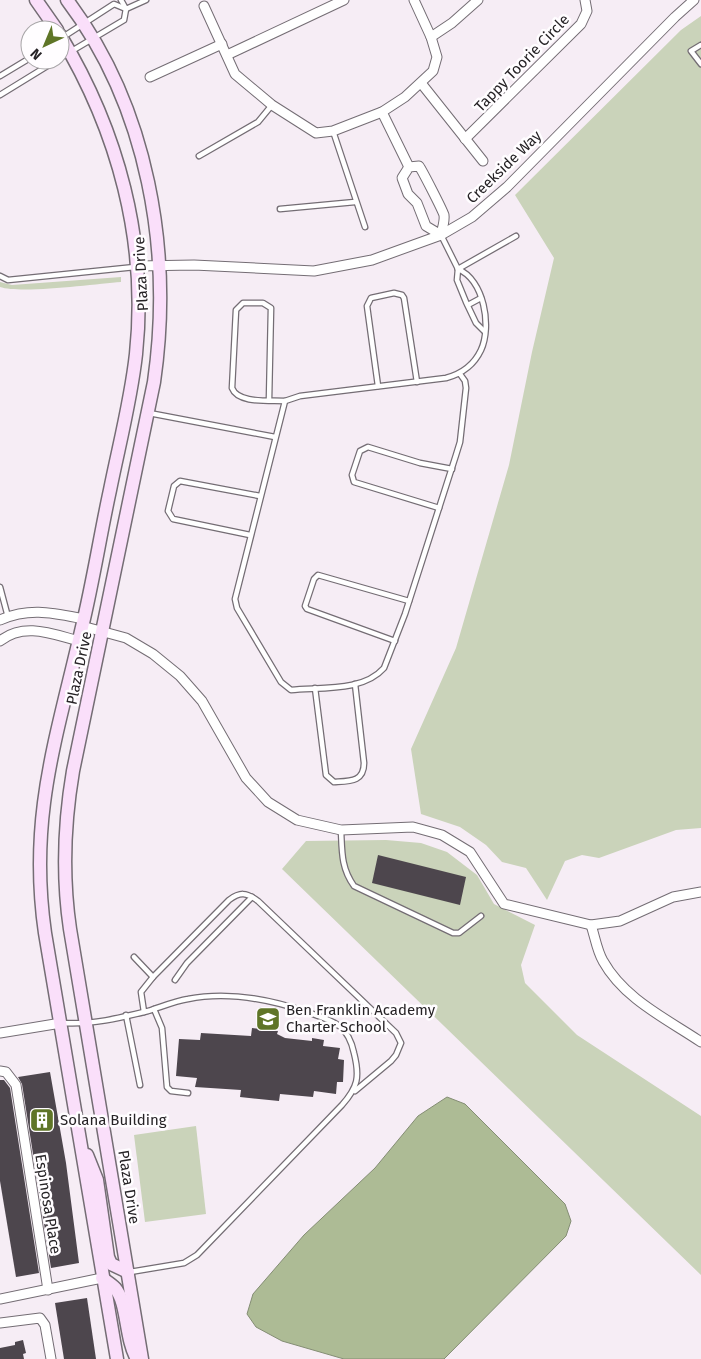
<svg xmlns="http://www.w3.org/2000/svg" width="701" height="1359" font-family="'Fira Sans',sans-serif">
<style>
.green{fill:#cad3ba}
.water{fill:#adbb95;stroke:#848d74}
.building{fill:#4d464d}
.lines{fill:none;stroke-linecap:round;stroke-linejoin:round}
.lane-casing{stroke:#746d74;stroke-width:7}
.street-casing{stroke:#746d74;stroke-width:11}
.secondary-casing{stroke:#746d74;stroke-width:15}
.lane{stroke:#fff;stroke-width:4.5}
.street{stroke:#fff;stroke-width:9}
.secondary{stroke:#fadffa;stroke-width:12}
.labels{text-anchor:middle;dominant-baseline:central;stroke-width:5;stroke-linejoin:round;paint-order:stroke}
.street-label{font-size:15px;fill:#262326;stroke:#fffdff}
.poi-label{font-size:15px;fill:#262326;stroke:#fffdff;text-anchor:start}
</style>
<rect width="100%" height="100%" fill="#f6edf5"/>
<g class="green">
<polygon points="701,16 701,828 676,830 599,858 582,855 565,861 547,900 526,868 502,862 486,845 460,827 421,814 411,749 456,648 509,465 532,352 554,258 515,195 681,30"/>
<path d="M121 277V282C94 284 22 294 0 287V282L12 285Z"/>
<polygon points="386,840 421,843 447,852 477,875 494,904 535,925 521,965 525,983 577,1035 701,1116 701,1275 282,869 306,841"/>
<polygon points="196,1126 206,1214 145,1222 134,1135"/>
</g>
<polygon class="water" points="447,1097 465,1104 565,1204 571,1221 566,1236 444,1359 344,1359 282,1341 256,1327 247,1314 253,1294 304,1235 375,1168 418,1116"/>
<g class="building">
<polygon points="378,855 466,877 460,905 372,883"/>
<polygon points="252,1028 278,1031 277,1034 285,1038 312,1041 312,1038 324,1040 323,1046 340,1048 338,1059 344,1060 343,1082 337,1082 336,1094 314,1091 313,1097 280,1094 279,1101 240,1097 241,1090 195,1087 197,1078 176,1076 179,1039 200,1040 201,1033 251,1036"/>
<polygon points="50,1072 66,1163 79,1263 51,1268 22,1084 18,1077"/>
<polygon points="0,1080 4,1080 10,1088 39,1273 16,1277 0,1181"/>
<polygon points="87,1298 96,1359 64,1359 55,1303"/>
<polygon points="23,1340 26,1353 23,1354 24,1359 0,1359 0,1348 15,1345 15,1342"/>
</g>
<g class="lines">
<defs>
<g id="lane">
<polyline points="63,37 114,4 126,9 146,0"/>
<polyline points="701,45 691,51 701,64"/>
<polyline points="60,58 124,20 126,9 121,0"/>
<polyline points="0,76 30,58"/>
<polyline points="0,95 57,60"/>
<polyline points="333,131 365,227"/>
<polyline points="199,156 258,122 272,105"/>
<polyline points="280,209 355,202"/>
<polyline points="441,235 458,269 457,280 466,302 476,323 484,331"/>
<path d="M458 269C484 280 492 326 481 350 474 365 461 374 446 378L300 396 285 401 235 599 237 608 281 682 291 690C321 687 363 692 384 668L405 614 456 455 460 442 466 388 465 381 460 374"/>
<polyline points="458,269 516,236"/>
<polyline points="0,276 8,280 135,267"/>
<polyline points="468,305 481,298"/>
<polyline points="378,386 367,306 371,298 394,293 402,295 404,298 417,382"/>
<path d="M269 400 271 308 263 303H243L236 310 232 388C238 404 270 400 285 401"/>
<polyline points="149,413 275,437"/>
<polyline points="439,508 354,482 352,475 360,451 368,447 420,463 452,469"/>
<polyline points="250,535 173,519 168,511 174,486 180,481 260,496"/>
<polyline points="0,587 8,617"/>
<polyline points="395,641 307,609 305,606 314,579 318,575 409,601"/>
<path d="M315 688 326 775 334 782C350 781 364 782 364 763L355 684"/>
<path d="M341 830C342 851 341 868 354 886L453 933H459L481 916"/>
<polyline points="134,957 153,977"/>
<polyline points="175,980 187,963 252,897"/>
<polyline points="154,1009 162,1028 167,1087 171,1091 188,1093"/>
<path d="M144 1012 141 992 153 977 229 900C240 892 246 892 258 901L396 1033 401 1043 396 1055 391 1061 355 1091"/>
<polyline points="126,1015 140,1085"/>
<path d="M62 1023C92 1025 120 1018 148 1011 161 1007 175 1001 188 999 228 991 269 999 307 1012 333 1021 348 1024 354 1053 360 1077 358 1087 342 1105L197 1255 184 1263 130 1272"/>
</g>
<g id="street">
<polyline points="204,6 235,74 272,105 316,133 333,131 382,112 405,97 433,71 437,57 431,37 414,0"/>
<polyline points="431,37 452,23 478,0"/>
<polyline points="227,55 344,0"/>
<polyline points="150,77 222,44"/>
<polyline points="421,83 483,161"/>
<polyline points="382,112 409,167"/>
<polyline points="465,139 581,24 587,11 585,0"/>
<path d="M419 166C422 170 442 209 444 215 445 221 442 229 441 235L426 226 417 203 408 194 402 178 409 167Z"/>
<polyline points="137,266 194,265 314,271 372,260 441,235 472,217 507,187 675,17 694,0"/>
<path d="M0 620C30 607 53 613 84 619"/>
<polyline points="82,626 126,638 153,654 180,676 202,701 246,778 268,802 297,820 341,830 413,827 442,835 470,852 504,904 591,925 620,921 673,897 701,892"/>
<path d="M0 641C24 622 52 634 79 641"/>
<path d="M591 925C595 937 597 951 603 961 624 999 667 1019 701 1042"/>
<polyline points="0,1033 61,1023"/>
<polyline points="0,1071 6,1072 16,1085 48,1290"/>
<polyline points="0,1299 102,1278"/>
<polyline points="0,1323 40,1318 45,1325 51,1359"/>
</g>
<g id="secondary">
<polyline points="36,0 57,30"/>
<path d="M67 0C148 107 173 251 154 382L73 771C64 824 62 875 70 929L142 1359"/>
<path d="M60 35C118 131 148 241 136 354 131 400 119 445 110 490 100 536 93 582 82 627 57 737 28 817 45 933L117 1359"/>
<polyline points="87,1155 97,1180 108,1257 111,1264 128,1272"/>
<path d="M102 1278C106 1281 111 1284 115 1288 128 1303 125 1339 137 1359"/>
</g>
</defs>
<use href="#lane" class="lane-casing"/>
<use href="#street" class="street-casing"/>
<use href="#secondary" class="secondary-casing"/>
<use href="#lane" class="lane"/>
<use href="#street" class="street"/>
<use href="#secondary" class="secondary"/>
</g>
<defs>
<symbol id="school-square" viewBox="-11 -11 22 22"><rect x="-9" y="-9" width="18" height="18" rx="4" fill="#5f7527" stroke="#fffdff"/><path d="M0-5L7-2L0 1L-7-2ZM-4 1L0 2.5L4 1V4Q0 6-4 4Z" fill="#fff"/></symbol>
<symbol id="building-square" viewBox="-11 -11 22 22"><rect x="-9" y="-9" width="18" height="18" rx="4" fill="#5f7527" stroke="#fffdff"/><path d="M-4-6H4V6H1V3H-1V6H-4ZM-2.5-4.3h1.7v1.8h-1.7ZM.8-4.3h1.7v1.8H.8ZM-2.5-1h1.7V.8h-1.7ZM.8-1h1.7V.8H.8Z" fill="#fff"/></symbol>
</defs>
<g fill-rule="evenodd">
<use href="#school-square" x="254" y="1005" width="28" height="28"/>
<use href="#building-square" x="28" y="1106" width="28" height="28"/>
</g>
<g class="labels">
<g class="street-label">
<text transform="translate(522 63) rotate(-46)">Tappy Toorie Circle</text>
<text transform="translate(504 167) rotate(-44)">Creekside Way</text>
<text transform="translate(141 274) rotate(-93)">Plaza Drive</text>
<text transform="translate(79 668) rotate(-78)">Plaza Drive</text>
<text transform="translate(129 1187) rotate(81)">Plaza Drive</text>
<text transform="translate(48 1204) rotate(81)">Espinosa Place</text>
</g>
<g class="poi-label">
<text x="286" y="1010">Ben Franklin Academy<tspan x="286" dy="17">Charter School</tspan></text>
<text x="60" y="1120">Solana Building</text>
</g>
</g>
<g transform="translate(45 45) rotate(224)"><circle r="24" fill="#fffdff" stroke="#a8a6a8"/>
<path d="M0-4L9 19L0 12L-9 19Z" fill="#5f7527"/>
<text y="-8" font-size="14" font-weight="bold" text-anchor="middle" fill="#262326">N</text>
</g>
</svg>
